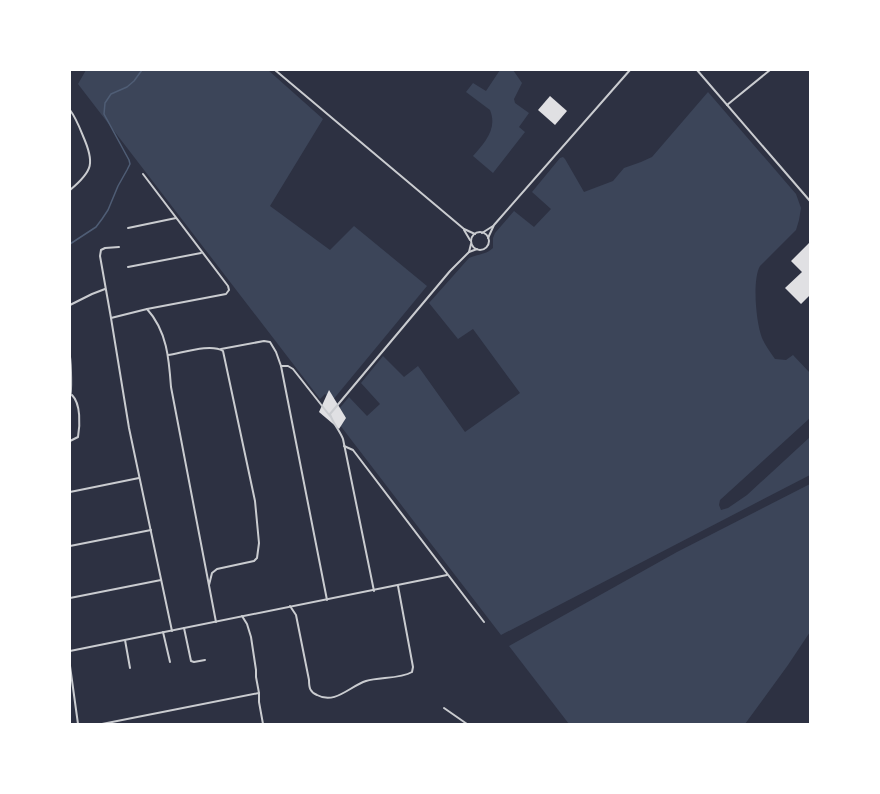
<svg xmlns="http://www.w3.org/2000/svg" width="880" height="794" font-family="'Varela Round',sans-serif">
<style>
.green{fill:#3c4559}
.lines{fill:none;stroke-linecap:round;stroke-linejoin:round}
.stream{stroke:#4f5d75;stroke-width:1.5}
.building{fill:#e0e0e3}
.minor{stroke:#caccd0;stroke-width:2}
</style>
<rect width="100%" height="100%" fill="#2d3142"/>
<g class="green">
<polygon points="86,70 268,70 323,119 270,206 330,250 354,226 427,286 332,401 325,394 320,399 78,84"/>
<path d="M500 70H513L522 83 514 99 515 103 529 113 519 127 525 132 493 173 473 156C484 143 498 129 490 110L466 92 473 83 486 91Z"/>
<path d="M708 92 796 194 801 208 799 220 796 230 760 266C752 280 756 323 762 338 765 345 770 352 775 359L786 360 793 355 810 373V418L720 500 719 505 721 510 728 508 747 495 810 437V475L501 635 333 416 349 397 367 416 380 404 361 383 383 356 404 377 418 366 465 432 520 393 473 329 458 339 429 303 469 258C477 254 486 255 493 248V238L495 233 514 211 534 227 551 209 532 192 560 158 563 157 565 159 584 192 613 181 624 168 641 162 652 157Z"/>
<polygon points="810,484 810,632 788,665 745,724 569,724 509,646 677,552"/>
</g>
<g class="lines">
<polyline class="stream" points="70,244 96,227 102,219 108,210 118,186 127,170 130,164 129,160 104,114 105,103 111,94 127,87 134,81 142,70"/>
</g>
<g class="building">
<polygon points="550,96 567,111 555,125 538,110"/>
<polygon points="809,243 810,295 801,304 785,288 802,272 791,261"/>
<polygon points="329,390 346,418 339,429 319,412"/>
</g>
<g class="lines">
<g class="minor">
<polyline points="275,70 464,229 475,234"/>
<polyline points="697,70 810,201"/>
<polyline points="727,105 770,70"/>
<path d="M70 110C76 118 79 126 83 136 95 163 93 171 70 190"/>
<polyline points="128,228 176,218"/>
<polyline points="464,230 470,240"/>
<circle cx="480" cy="241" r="9"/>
<polyline points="482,233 493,226"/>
<polyline points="488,238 494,225 630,70"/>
<polyline points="119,247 105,248 101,250 100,256 111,318 129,428 172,631"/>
<polyline points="469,252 471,244"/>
<polyline points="128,267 201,253"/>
<polyline points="70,305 92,294 105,289"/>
<path d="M147 309C167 331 169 359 171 387L216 622"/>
<polyline points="111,318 147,309 226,294 229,290 228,286 143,174"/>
<polyline points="221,349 264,341 270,342 276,352 281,366 327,600"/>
<path d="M168 355C182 353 211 343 223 351L255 501 259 543 257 558 254 561 217 569 212 573 209 585"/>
<path d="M70 357C71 364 72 393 70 397"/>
<polyline points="281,366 288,366 293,369 330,416"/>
<path d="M70 441 78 437C80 425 81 404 72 395"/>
<polyline points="344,446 353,450 484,622"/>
<polyline points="70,492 139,478"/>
<polyline points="70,546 151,530"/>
<path d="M374 591 343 439C340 431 332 422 330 414L450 271 469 252 477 249"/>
<polyline points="70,598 161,580"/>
<path d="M290 606 296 615 309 680C309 688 310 692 317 695 335 705 350 686 366 681 380 677 400 679 412 672L413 667 398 586"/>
<polyline points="242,616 247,624 251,637 256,670 256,677 259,693 259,702 263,724"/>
<polyline points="184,628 191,661 194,662 205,660"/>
<polyline points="163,632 170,662"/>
<polyline points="125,640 130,668"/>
<polyline points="70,651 447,575"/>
<polyline points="70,666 78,724"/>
<polyline points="444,708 467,724"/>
<polyline points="102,724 259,693"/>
</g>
</g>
<rect width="880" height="794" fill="none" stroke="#ffffff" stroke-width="142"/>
</svg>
